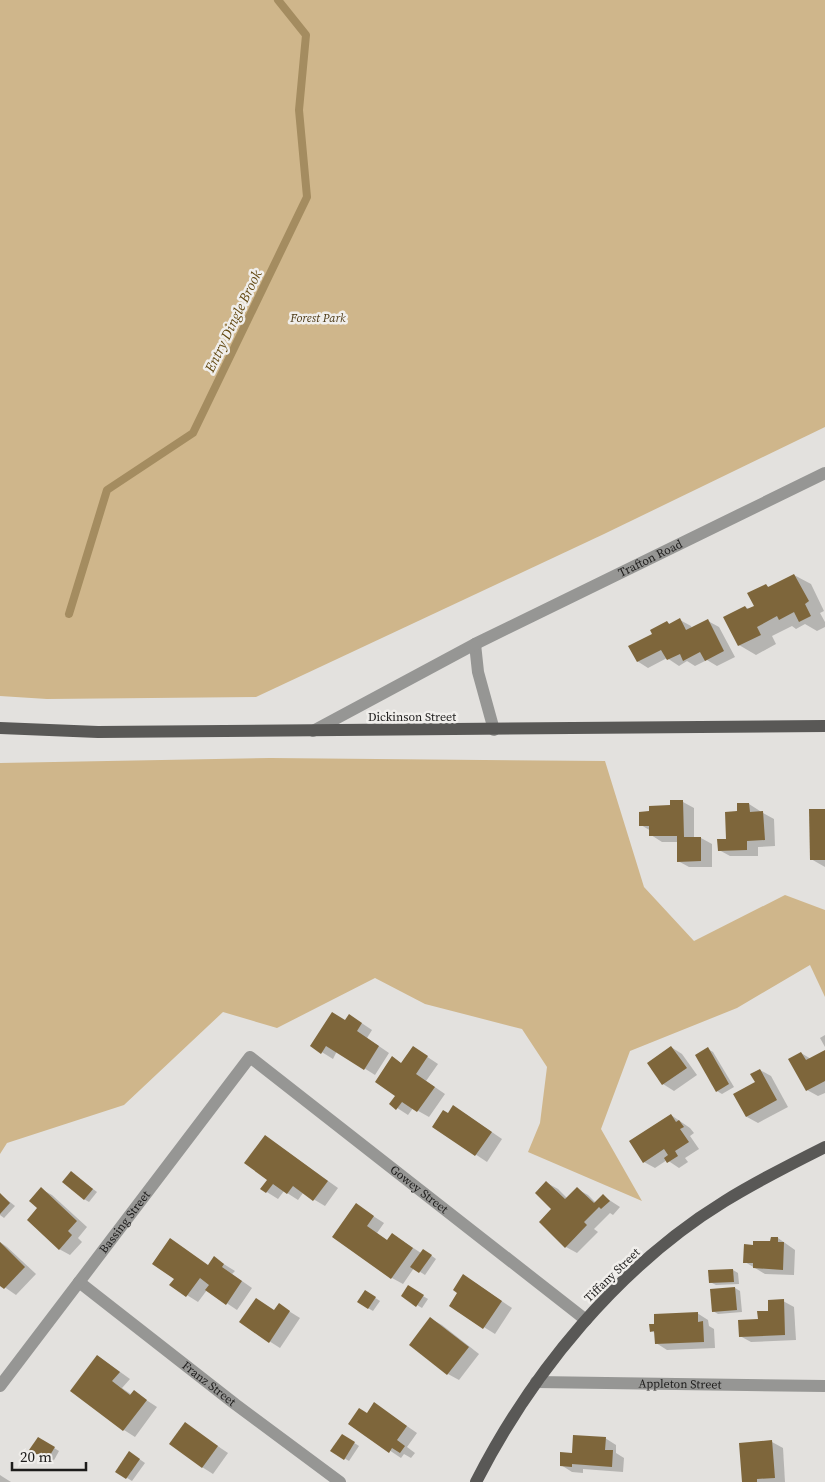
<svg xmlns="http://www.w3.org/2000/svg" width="825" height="1482" font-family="'Source Serif 4',serif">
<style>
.green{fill:#cfb68b}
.shadow{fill:#0003}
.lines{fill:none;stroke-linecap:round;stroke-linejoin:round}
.stream{stroke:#a48c60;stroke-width:8}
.building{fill:#7e663b}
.minor{stroke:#969694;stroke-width:12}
.major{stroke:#595856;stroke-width:12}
.labels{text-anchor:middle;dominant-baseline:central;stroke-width:5;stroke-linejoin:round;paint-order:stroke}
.park-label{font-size:12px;font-style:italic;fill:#4e3b17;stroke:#f0eeeb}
.street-label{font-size:12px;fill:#1d1c1b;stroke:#f0eeeb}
.water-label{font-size:14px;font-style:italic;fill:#634912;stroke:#f0eeeb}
</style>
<rect width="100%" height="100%" fill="#e3e1de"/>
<g class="green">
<polygon points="0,0 825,0 825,427 604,534 256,697 47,699 0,696"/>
<polygon points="270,758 605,761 644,887 694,941 785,895 825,910 825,997 810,965 737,1008 630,1051 601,1129 642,1201 528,1152 540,1123 547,1067 522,1029 425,1004 375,978 277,1028 223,1012 124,1105 7,1143 0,1154 0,763"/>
</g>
<g class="shadow">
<polygon points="794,575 811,584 824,611 820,613 825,622 825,627 817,631 805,624 796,629 792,626 772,636 776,644 756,655 739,645 725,618 745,607 749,609 756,607 766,585 770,588"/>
<polygon points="680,620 691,626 692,629 708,621 719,627 735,657 717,666 707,660 695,666 687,661 679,666 667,658 648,668 637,661 654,635 667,622 671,625"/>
<polygon points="671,802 683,802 694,808 694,838 701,838 712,844 712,867 689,867 678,861 678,842 662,842 651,835 651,831 641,825 650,813 672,806"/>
<polygon points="749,804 760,811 760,813 763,813 774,819 775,846 758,847 758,856 730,856 719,850 727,840 738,813"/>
<polygon points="825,810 825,867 811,859"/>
<polygon points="345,1021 360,1022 372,1030 367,1038 389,1053 375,1075 337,1051 333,1059 312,1046"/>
<polygon points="825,1035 825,1047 820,1038"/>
<polygon points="671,1047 682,1054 697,1075 674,1091 663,1084 648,1063"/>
<polygon points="708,1049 713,1052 734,1087 722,1094 717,1091"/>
<polygon points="825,1051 825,1093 818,1096 807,1090 801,1053 811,1059"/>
<polygon points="423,1054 438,1064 426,1081 445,1094 429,1117 413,1108 408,1115 391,1104 397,1096 393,1058 402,1064"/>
<polygon points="760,1070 771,1076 788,1107 758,1123 747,1117"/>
<polygon points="464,1113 502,1139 487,1162 433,1126 448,1114"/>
<polygon points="671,1115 690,1128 694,1133 690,1136 699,1149 685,1158 688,1162 679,1168 667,1160 655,1168 644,1162"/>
<polygon points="265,1136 338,1188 325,1206 303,1193 298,1200 284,1191 278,1199 262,1189 268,1179"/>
<polygon points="72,1173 97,1192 89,1202 84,1199"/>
<polygon points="547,1183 558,1189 568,1199 577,1189 588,1195 596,1203 603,1196 620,1207 613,1215 610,1213 594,1229 598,1232 577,1253 566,1247 540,1222 553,1209"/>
<polygon points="41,1189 52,1195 87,1227 78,1238 82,1242 70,1255 59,1249 39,1208"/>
<polygon points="0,1194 15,1206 4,1218 0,1215"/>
<polygon points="356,1205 384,1223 377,1233 388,1241 392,1234 421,1253 428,1253 436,1259 425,1275 414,1268 403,1284 392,1278"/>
<polygon points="778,1238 795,1250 794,1275 765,1274 745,1262 754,1246 771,1243"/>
<polygon points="0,1242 7,1247 36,1274 16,1295 0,1284"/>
<polygon points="214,1258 235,1271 232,1274 252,1288 237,1310 207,1290 198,1302 171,1285 175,1279 209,1266"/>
<polygon points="733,1270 738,1273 739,1284 716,1285 710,1282"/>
<polygon points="474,1282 512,1308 495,1334 450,1306 459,1293"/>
<polygon points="408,1287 428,1299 422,1308 402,1296"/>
<polygon points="735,1288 740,1291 742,1312 718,1314 713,1311"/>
<polygon points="365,1291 380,1301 373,1311 358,1302"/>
<polygon points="783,1301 794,1307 796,1340 751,1342 740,1336"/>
<polygon points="279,1305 300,1318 280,1348 269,1341 275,1311"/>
<polygon points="697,1313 708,1320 709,1326 714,1329 715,1348 667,1350 656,1343 655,1333 651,1331"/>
<polygon points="431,1319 442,1325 479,1354 459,1380 448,1374 411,1345"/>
<polygon points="98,1356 130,1379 122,1388 132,1395 134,1392 157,1407 135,1437 124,1430 71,1391"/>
<polygon points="375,1404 417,1433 407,1447 415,1453 411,1458 404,1454 401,1458 350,1424 368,1414"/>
<polygon points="185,1424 228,1453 213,1474 202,1467"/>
<polygon points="342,1435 359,1446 349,1461 344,1458"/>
<polygon points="38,1438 59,1451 53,1462 31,1449"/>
<polygon points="605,1438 616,1445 616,1453 624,1458 623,1472 583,1469 583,1473 572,1472 561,1465 573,1455"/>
<polygon points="772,1442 783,1448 785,1482 743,1482"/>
<polygon points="135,1456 145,1463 132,1481 116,1471"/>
<polygon points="0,1475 3,1477 11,1482 0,1482"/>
</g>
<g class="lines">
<polyline class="stream" points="69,614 107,490 193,433 307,197 299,110 306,35 278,0"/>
</g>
<g class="building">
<polygon points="794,574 809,601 805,604 811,616 799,622 794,612 779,620 777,616 757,627 761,635 738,646 723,617 745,606 747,609 754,606 747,593 766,584 768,587"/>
<polygon points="680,618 686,630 708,619 724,651 705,661 700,652 683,661 680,654 667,660 661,650 637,662 628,646 652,634 650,630 667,621 669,624"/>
<polygon points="670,800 683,800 684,837 701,837 701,861 677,862 677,836 649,836 649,826 639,826 639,812 649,811 649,806 670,805"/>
<polygon points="737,803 749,803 750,812 763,811 765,840 747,841 747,850 718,851 717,839 726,839 725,812 737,811"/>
<polygon points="809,809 825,809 825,860 810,860"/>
<polygon points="332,1012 345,1020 349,1014 362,1023 357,1031 379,1046 364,1070 326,1046 321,1054 310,1046"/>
<polygon points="413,1046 428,1056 416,1074 435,1087 417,1112 402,1102 396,1110 389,1104 395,1096 375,1082 392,1056 401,1063"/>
<polygon points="671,1046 687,1068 662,1085 647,1063"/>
<polygon points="708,1047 729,1084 716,1092 695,1055"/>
<polygon points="825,1050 825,1081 806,1091 788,1059 801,1052 806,1060"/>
<polygon points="760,1069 777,1100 746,1117 733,1094 755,1082 750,1074"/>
<polygon points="453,1105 492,1132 475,1156 432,1127 443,1110 448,1113"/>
<polygon points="671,1114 676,1122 679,1120 684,1127 680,1129 689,1142 675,1151 678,1156 667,1163 664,1158 668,1155 664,1149 643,1163 629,1141"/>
<polygon points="265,1135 328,1181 313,1201 293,1186 287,1194 273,1184 266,1193 260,1189 267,1180 244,1163"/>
<polygon points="71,1171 93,1189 84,1200 62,1182"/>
<polygon points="546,1181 565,1199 577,1187 594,1203 603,1194 610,1201 601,1209 599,1207 584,1222 587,1225 565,1248 539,1222 551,1209 535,1193"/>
<polygon points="41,1187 77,1221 68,1231 72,1235 59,1250 27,1220 37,1208 29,1201"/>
<polygon points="0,1193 10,1203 0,1214"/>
<polygon points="356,1203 374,1216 367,1226 387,1240 392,1233 413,1248 391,1279 332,1237"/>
<polygon points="771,1237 778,1237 778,1242 784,1242 783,1270 753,1268 753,1263 743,1263 744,1244 753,1245 753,1241 770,1241"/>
<polygon points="170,1238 208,1265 214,1256 224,1264 222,1267 242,1281 226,1305 205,1290 209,1285 200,1278 186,1297 169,1285 174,1279 152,1264"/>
<polygon points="0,1242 25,1267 4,1289 0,1286"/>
<polygon points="423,1249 432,1255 419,1273 410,1267"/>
<polygon points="733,1269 734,1282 709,1283 708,1270"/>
<polygon points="463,1274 502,1301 483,1329 449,1306 457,1293 453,1290"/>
<polygon points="408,1285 424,1295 416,1307 401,1296"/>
<polygon points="735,1287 737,1310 712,1312 710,1289"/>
<polygon points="365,1290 376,1297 368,1309 357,1302"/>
<polygon points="256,1298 274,1310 279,1303 290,1311 269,1343 239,1322"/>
<polygon points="784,1299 785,1335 739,1337 738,1320 758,1319 757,1311 768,1311 768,1300"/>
<polygon points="698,1312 698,1322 703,1321 704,1342 655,1344 654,1331 650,1332 649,1324 654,1324 654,1314"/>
<polygon points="430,1317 469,1347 447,1375 409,1345"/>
<polygon points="97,1355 120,1372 112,1381 130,1395 134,1390 147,1400 123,1431 70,1391"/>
<polygon points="374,1402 407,1426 397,1440 405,1446 400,1453 392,1448 389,1453 348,1424 359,1408 367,1413"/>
<polygon points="185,1422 218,1446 202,1468 169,1444"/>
<polygon points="342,1434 355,1442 344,1460 330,1451"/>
<polygon points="573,1435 606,1437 605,1450 613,1450 612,1467 572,1464 572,1467 560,1466 560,1452 572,1453"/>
<polygon points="38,1437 55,1447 47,1460 29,1450"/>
<polygon points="772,1440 775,1478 757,1479 757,1482 742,1482 739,1443"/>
<polygon points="129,1451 140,1459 126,1479 115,1472"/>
</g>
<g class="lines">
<g class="minor">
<polyline points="475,644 478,672 494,730"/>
<path id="s1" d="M313 731 475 644 825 473"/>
<path id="s2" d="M79 1282 235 1404 340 1482"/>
<path id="s3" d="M536 1382 825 1386"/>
<path id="s4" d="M0 1386 250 1057 586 1320"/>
</g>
<g class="major">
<polyline points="0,728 98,732 825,726"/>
<path d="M476 1482C532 1372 619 1266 725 1201 757 1181 791 1164 825 1147"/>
</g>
</g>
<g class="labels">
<g class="park-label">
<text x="318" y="318">Forest Park</text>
</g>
<g class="street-label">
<text stroke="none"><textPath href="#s1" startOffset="379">Trafton Road</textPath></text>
<text x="412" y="717">Dickinson Street</text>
<text stroke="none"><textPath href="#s4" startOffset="628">Gowey Street</textPath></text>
<text stroke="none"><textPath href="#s4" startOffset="206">Bassing Street</textPath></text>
<text transform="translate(612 1275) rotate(-44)">Tiffany Street</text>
<text stroke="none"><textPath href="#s2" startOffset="165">Franz Street</textPath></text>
<text stroke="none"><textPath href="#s3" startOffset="144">Appleton Street</textPath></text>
</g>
<g class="water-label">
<text transform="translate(233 321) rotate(-64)">Entry Dingle Brook</text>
</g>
</g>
<path d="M12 1462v8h74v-8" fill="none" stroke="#1d1c1b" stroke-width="2.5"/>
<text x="20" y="1462" font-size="15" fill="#1d1c1b" stroke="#f0eeeb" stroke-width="4" paint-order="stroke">20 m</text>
</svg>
